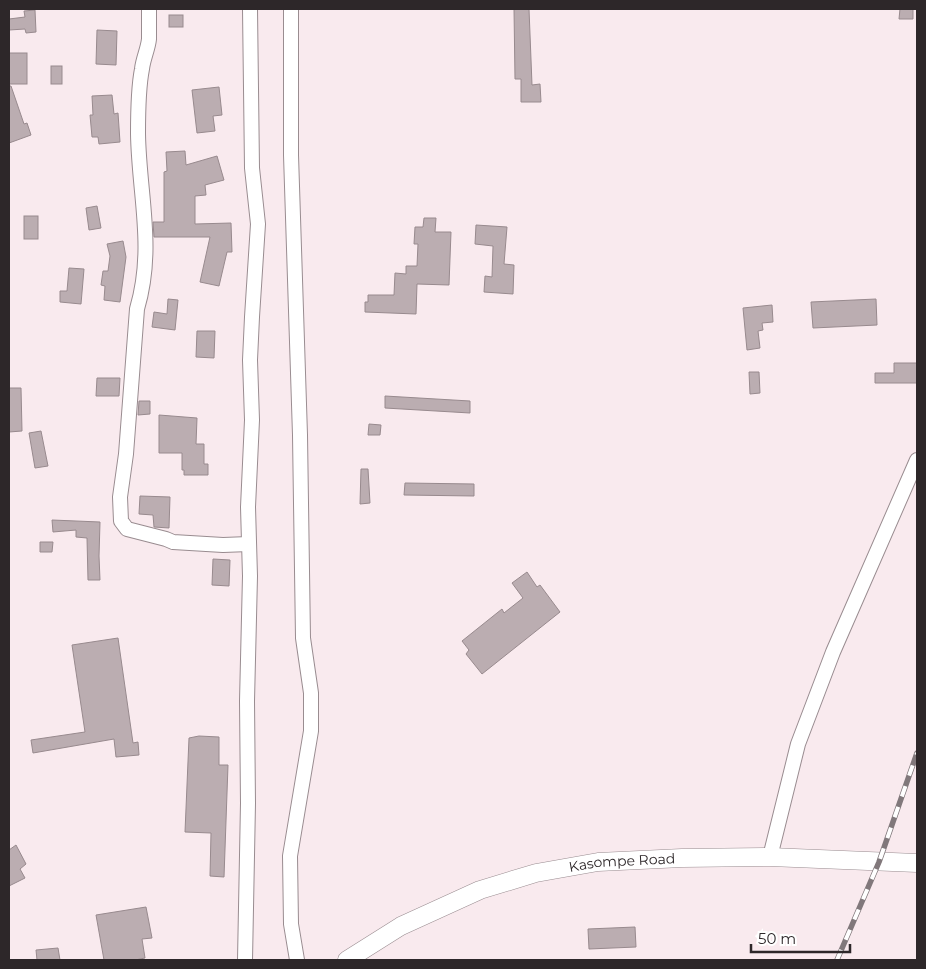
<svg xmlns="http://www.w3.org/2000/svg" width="926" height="969" font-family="Montserrat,sans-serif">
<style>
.building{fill:#bbadb1;stroke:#988a8e}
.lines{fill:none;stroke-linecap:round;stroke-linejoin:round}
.minor-casing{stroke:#998c90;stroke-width:16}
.tertiary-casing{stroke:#998c90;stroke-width:19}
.minor{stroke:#fff;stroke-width:14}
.tertiary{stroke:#fff;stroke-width:18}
.rail-casing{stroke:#81787b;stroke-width:5.5}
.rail{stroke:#fff;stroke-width:4;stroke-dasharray:11;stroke-linecap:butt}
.labels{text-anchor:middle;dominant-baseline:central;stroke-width:4;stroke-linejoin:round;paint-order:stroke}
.street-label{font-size:14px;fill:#2d2729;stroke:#fff}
</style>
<rect width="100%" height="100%" fill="#f9eaee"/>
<g class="building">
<polygon points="514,9 529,9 532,85 540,84 541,102 521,102 521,79 515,79"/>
<polygon points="900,9 913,9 913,19 899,19"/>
<polygon points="35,10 36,32 26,33 25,29 9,30 9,19 25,17 24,11"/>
<rect x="169" y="15" width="14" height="12"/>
<polygon points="97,30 117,31 116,65 96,64"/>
<rect x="9" y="53" width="18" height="31"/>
<rect x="51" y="66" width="11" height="18"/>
<polygon points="9,86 11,86 24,124 27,123 31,135 9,143"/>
<polygon points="219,87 222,115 213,116 215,131 197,133 192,90"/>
<polygon points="112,95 114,114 118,113 120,142 99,144 98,137 92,137 90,115 93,115 92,96"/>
<polygon points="185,151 186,165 217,156 224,180 205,185 206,195 195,196 195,224 231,223 232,252 227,252 219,286 200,282 210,237 154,237 153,222 164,222 164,172 167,171 166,152"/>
<polygon points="97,206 101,228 89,230 86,208"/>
<rect x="24" y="216" width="14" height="23"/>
<polygon points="424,218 436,218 435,232 451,232 449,285 417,284 416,314 365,312 365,302 368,302 368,295 394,295 395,273 406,274 406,266 417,266 418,244 414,244 415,227 423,227"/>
<polygon points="476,225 507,227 504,264 514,265 513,294 484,292 485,276 492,277 493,246 475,244"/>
<polygon points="123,241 126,257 120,302 104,300 105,286 101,285 103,271 108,271 110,256 107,244"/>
<polygon points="69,268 84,269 81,304 60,302 60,291 67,291"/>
<polygon points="168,299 178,300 175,330 152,327 154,312 167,314"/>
<polygon points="876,299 877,325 813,328 811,302"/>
<polygon points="772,305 773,322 762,323 763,330 758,331 760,348 747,350 743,308"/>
<polygon points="197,331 215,331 214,358 196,357"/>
<polygon points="894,363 917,363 917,383 875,383 875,373 894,373"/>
<polygon points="749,372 759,372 760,393 750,394"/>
<polygon points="97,378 120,378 119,396 96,396"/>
<polygon points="9,388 21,388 22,431 9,432"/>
<polygon points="385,396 470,401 470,413 385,408"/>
<polygon points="139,401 150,401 150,414 138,415"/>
<polygon points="159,415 197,418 196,444 204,444 204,464 208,464 208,475 184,475 184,470 182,470 182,453 159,453"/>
<polygon points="369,424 381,425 380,435 368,435"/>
<polygon points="41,431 48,466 35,468 29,433"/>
<polygon points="361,469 368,469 370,503 360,504"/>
<polygon points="405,483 474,484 474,496 404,495"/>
<polygon points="140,496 170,497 169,528 154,527 153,515 139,514"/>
<polygon points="52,520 100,522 99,556 100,580 88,580 87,538 76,537 76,530 53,532"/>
<polygon points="40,542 53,542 52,552 40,552"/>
<polygon points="213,559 230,560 229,586 212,585"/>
<polygon points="527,572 537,587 540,585 560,612 482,674 466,654 469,650 462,641 502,609 504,613 523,598 512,583"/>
<polygon points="118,638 133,743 138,742 139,755 116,757 114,739 33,753 31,740 85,732 72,645"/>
<polygon points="199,736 219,737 219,765 228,765 224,877 210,876 211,833 185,832 189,738"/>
<polygon points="16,845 26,864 20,869 25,878 9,886 9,850"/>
<polygon points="146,907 152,938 142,939 145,958 135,960 104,960 96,915"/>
<polygon points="635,927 636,947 589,949 588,929"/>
<polygon points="58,948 60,960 37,960 36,950"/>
</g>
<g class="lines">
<defs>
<g id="minor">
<path d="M149 9C149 19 149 29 149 39 148 49 143 59 142 69 138 89 138 114 138 134 139 195 155 248 137 309L126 454 120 497 121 521 127 529 166 539 173 542 223 545 249 544"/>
<polyline points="291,9 291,155 300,435 303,638 311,693 311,731 290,856 291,924 297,960"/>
<polyline points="770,857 798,744 833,652 917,460"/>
<polyline points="245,960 248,803 247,701 250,576 248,507 252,420 250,360 252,317 258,224 252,168 250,9"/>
</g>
<g id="tertiary">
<path id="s1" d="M347 960 401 926 480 890 536 873 598 862 682 858 770 857 917 863"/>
</g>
</defs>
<use href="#minor" class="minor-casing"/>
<use href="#tertiary" class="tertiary-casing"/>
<use href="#minor" class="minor"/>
<use href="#tertiary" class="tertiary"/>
<defs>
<polyline id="rail" points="837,960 879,862 917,753"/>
</defs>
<use href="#rail" class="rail-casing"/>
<use href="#rail" class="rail"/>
</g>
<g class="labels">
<g class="street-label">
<text stroke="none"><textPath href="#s1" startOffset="296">Kasompe Road</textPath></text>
</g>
</g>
<rect width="926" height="969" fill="none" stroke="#2d2729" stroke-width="20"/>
<path d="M751 944v8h99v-8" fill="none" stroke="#2d2729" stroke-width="2.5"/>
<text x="758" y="944" font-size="15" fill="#2d2729" stroke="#ffffff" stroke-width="4" paint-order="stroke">50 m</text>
</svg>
